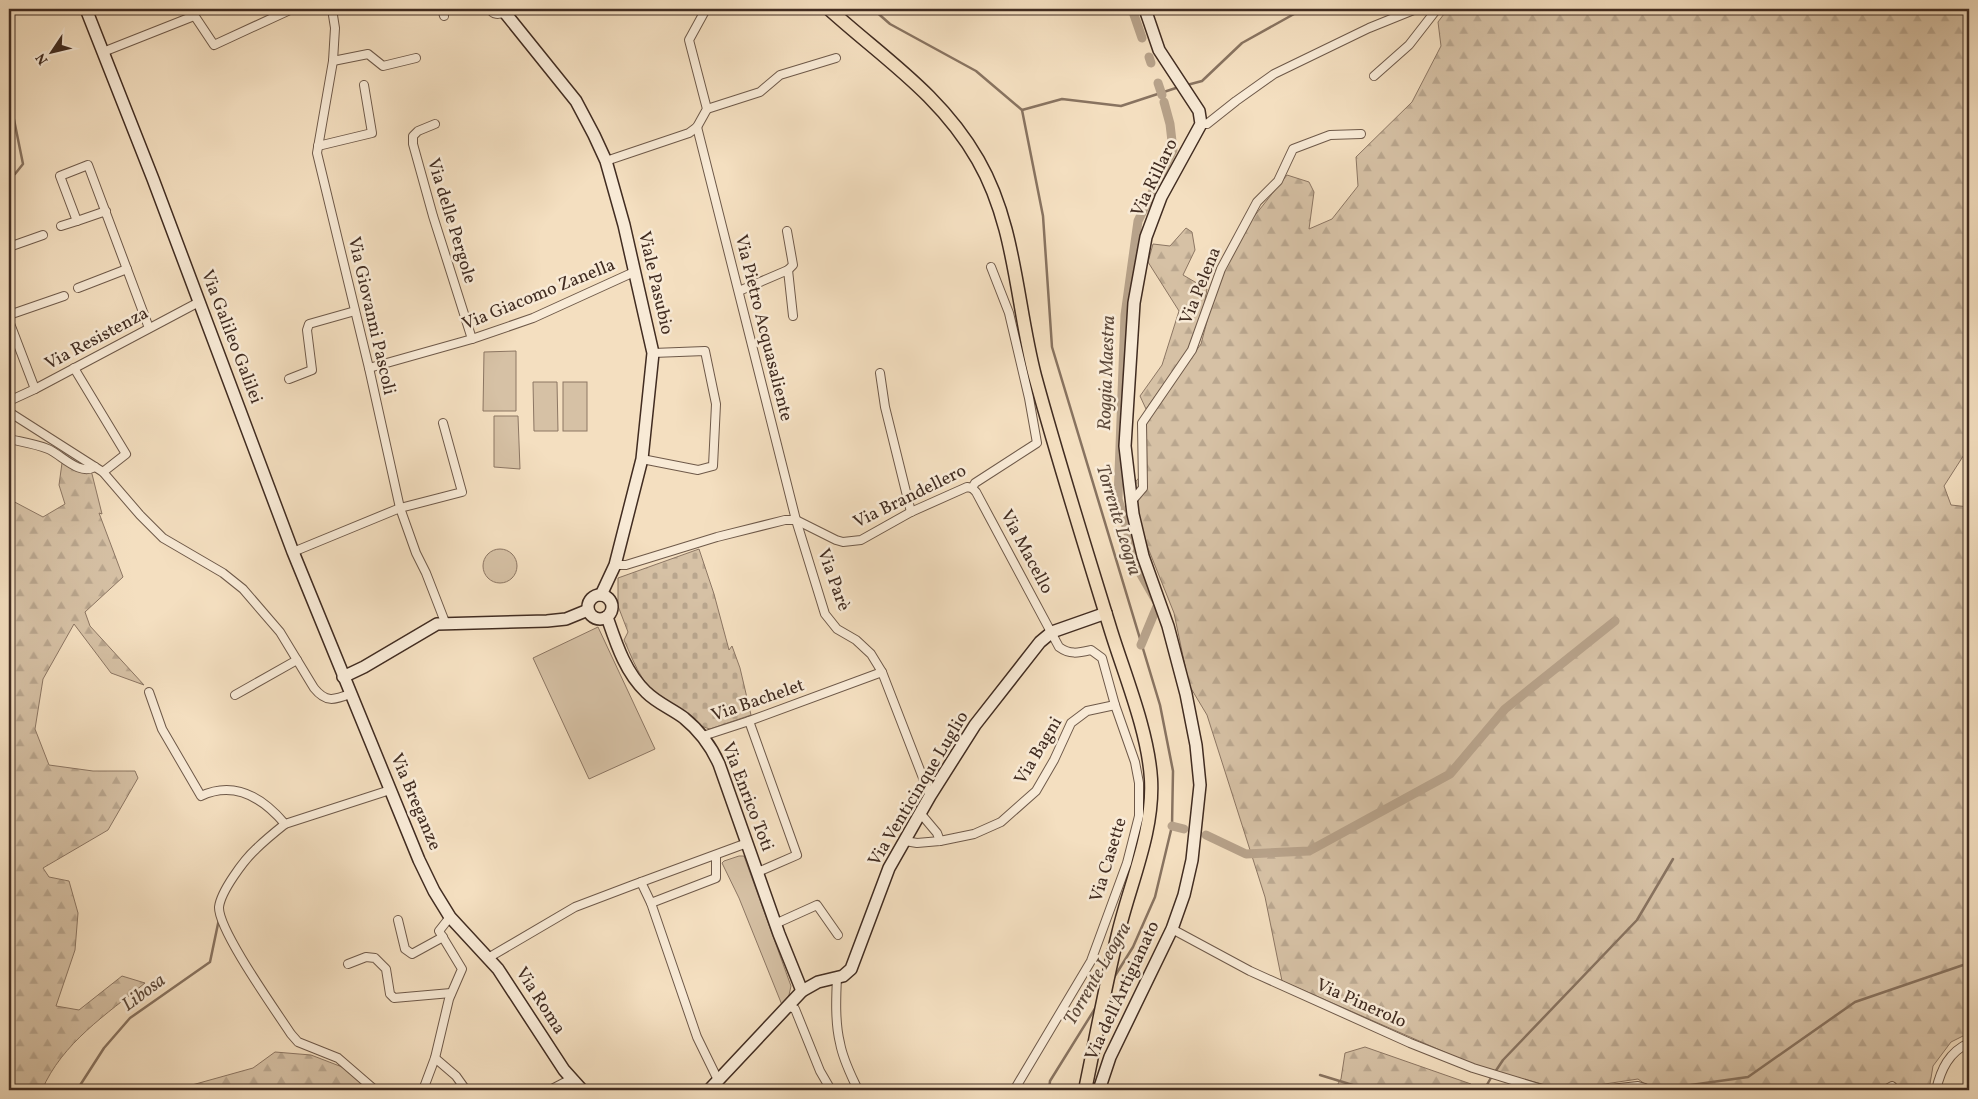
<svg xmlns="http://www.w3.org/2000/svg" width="1978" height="1099" font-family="Vollkorn,serif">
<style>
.forest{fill:url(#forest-firs);stroke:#8c7663}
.cemetery{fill:url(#cemetery-stones);stroke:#8c7663}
.park{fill:#d6c1a5;stroke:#8c7663}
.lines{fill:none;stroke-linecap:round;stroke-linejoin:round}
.stream{stroke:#887360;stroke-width:2.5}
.canal{stroke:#b7a28a;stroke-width:9}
.street-casing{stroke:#6e5949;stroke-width:10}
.secondary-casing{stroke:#412c21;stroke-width:14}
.primary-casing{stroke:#412c21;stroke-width:15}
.street{stroke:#f8ead6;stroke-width:8}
.secondary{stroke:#f8ead6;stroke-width:11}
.primary{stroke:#f4dfc0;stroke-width:12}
.labels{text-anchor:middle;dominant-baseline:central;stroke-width:5;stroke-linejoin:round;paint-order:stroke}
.street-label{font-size:18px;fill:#412c21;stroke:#f8ead6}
.water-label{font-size:19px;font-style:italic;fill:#5e4a3b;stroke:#f8ead6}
</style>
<defs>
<pattern id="forest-firs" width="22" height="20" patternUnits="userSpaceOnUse" patternTransform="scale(1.25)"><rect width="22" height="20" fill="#d6c1a5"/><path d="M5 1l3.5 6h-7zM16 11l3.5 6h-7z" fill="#b9a68e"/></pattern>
<pattern id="cemetery-stones" width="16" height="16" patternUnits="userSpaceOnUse" patternTransform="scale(1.25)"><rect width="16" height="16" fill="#d6c1a5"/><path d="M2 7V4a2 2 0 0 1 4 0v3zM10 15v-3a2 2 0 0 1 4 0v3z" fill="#b9a68e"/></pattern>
</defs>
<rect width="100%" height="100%" fill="#f4dfc0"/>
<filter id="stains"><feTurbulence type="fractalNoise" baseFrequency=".004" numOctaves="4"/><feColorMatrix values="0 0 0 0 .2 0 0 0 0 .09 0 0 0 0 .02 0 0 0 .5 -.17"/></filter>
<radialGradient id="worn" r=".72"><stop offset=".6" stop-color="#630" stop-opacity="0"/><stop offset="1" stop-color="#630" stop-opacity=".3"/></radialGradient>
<g class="forest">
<polygon points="1453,9 1969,9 1969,447 1944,486 1951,505 1969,507 1969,1033 1951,1042 1933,1066 1929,1090 1904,1090 1902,1087 1893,1090 1668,1090 1667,1088 1653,1090 1638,1079 1565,1090 1481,1068 1282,981 1265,897 1207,715 1189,685 1174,613 1140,528 1132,486 1147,468 1146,418 1201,344 1225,253 1287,175 1309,182 1314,192 1309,229 1332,219 1358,186 1356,157 1412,102 1441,46 1438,22 1447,10"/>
<polygon points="1186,228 1192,232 1195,250 1183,275 1207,289 1199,335 1146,409 1140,396 1162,365 1179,311 1148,262 1153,244 1170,246"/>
<path d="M62 463 78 471 91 470 102 514 99 513 123 577 85 612 90 626 144 685 111 673 74 624 43 679 35 729 49 765 93 771H135L138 778 108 830 43 868 49 877 69 881 78 913 75 950 56 1006 79 1010 122 976 145 983C107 1014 62 1043 42 1090H9V499L43 517 65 504 59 485Z"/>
<polygon points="1365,1047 1471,1084 1471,1090 1334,1090 1341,1079 1345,1053"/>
<polygon points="275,1052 311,1055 350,1070 370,1090 174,1090 253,1068"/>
</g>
<path class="cemetery" d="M699 549 714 594 729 650 732 646 740 668 751 715 710 729C694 726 653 693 643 679 635 667 630 653 624 640L628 632 618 606V578Z"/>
<g class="park">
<polygon points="516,351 516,411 483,411 484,352"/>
<polygon points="533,382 557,382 558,431 534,431"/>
<rect x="563" y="382" width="24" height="49"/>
<polygon points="494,416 518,416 520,469 494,467"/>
<circle cx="500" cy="566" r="17"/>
<polygon points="598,627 655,749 589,779 533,658"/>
<polygon points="739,856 744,856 791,986 789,995 782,1005 739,898 722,863 724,861"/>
</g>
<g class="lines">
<g class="stream">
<polyline points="873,9 890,24 976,71 1022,110 1043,216 1052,347 1160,705 1173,771 1172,826 1155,897 1133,947 1113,979"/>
<polyline points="1187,85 1202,81 1242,43 1303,9"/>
<polyline points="9,95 23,164 15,174 9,178"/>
<polyline points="1022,110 1062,99 1121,106 1179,87"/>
<polyline points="1495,1072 1503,1060 1637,920 1673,859"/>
<polyline points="1320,1075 1369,1090"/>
<polyline points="77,1090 104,1048 130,1018 210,962 219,919"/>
<polyline points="1049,1090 1050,1081 1096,1007"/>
<polyline points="1484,1090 1492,1076"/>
<polyline points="1655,1090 1748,1077 1855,1002 1969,963"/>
</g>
<g class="canal">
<polyline points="1132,9 1142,38"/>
<polyline points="1149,57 1151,63"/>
<polyline points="1158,83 1162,95"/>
<polyline points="1141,645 1158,604 1139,571 1118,499 1125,315 1138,221 1173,150 1170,124 1164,102"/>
<polyline points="1172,826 1184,829"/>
<polyline points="1206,835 1246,854 1309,851 1450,774 1505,709 1615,621"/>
</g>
<defs>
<g id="street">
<polyline points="190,9 214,45 292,9"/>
<polyline points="332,9 335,28 333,61 317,153 369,368 400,508 416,553 426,573 445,622"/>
<polyline points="442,9 444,16"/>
<path d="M490 9C493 15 499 15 504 12"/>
<polyline points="103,52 194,16"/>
<polyline points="333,61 368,54 383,66 416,58"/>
<polyline points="1374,76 1409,45 1437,9"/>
<polyline points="707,109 760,92 780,75 836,58"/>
<polyline points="435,124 418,131 413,136 413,144 433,216 472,339"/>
<polyline points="1201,124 1207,124 1236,101 1274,74 1369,28 1416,9"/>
<polyline points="697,127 796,520 825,614 837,629 856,640 871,654 882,672"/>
<polyline points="318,146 372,133 364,85"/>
<polyline points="606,161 689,133 697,127 707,109 689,40 706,9"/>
<polyline points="106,211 77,221 60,176 88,165 149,328"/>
<polyline points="61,226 77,221"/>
<polyline points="787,231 793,265 788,270"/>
<polyline points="9,247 43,235"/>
<polyline points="78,288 127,269"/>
<polyline points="739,291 788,270 793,316"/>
<polyline points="9,315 64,296"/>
<polyline points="9,321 35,389"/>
<polyline points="74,368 126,454 103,472"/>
<polyline points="369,368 472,339 533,318 634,272"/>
<polyline points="880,373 885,407 911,512"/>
<polyline points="289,379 312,370 307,330 309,324 355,311"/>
<polyline points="9,401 35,389 199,302"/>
<path d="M9 412 103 472 140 515 163 538 223 573 243 589 280 632 314 688C326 703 334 700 350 694"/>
<path d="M9 439C22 442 36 444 48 449 62 455 79 476 95 467"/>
<polyline points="642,459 698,470 713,466 716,404 705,351 653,353"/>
<path d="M972 488 976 492 1059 647C1070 655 1078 653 1091 650L1102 658 1115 705 1135 762 1139 783V816L1127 863 1091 961 1016 1087"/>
<polyline points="1131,502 1143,488 1142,423 1192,350 1221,269 1257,202 1278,181 1293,149 1330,135 1361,134"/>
<polyline points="293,552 400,508 462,492 443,423"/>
<polyline points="615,565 626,565 717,537 785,520 796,520 836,540 843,542 861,540 911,512 967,487 972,488 975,483 1037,443 1029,398 1009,313 991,267"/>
<path d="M149 692 162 729 201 796C235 780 263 798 285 824L390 790"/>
<polyline points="235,695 297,660"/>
<polyline points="749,721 797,855 758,872"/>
<polyline points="703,736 749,721 882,672 930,796"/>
<polyline points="921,814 937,833 940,841"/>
<path d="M285 824C275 832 265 840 256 849 244 860 221 891 219 907 218 930 276 1011 291 1034L298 1042 338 1058 375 1090"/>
<polyline points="905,841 917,843 940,841 974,834 1001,822 1036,791 1054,760 1071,723 1087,711 1115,705"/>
<polyline points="641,882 651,903 697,1037 718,1080"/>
<polyline points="651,903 716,878 716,855"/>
<polyline points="398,920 405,949 412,954 443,937"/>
<polyline points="775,924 817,905 838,935"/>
<polyline points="1172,929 1250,971 1410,1043 1473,1068 1545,1090"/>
<polyline points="488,958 575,907 633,885 747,843"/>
<polyline points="348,964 366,957 375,958 386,969 390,994 394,998 451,993"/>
<path d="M837 977C836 998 835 1023 840 1043 843 1060 851 1075 858 1090"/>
<polyline points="787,1006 795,1009 820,1071 831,1090"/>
<polyline points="435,1058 456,1076 466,1090"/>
<polyline points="423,1090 435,1058 449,999 462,969 439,931 450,917"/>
<polyline points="550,1090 571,1079"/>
<polyline points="1601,1090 1638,1086 1645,1088 1646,1090"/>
<polyline points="1885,1090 1892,1086 1896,1090"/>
<path d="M1936 1090C1941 1069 1949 1052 1969 1043"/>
</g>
<g id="secondary">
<polyline points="86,9 153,179 293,552 419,860 434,891 450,917 498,969 564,1070 582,1090"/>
<polyline points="502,9 576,101 594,135 606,161 624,225 653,353 642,459 615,565 601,595"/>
<circle cx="600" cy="607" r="12"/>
<path d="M607 617C616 643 625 672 646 692 657 703 672 709 684 718 700 731 711 746 719 764L779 934 802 991"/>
<polyline points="343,677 364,667 437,624 547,621 566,619 588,610"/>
<polyline points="709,1090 802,991 818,982 843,976 851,969 889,868 930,796 975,725 1040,642 1052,632 1106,613"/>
<polyline points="1099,1090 1110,1057 1172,929 1184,895 1192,860 1200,785 1196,745 1186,694 1168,626 1143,556 1133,514 1125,446 1134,303 1146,237 1161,197 1201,124 1199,111 1159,50 1145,9"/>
</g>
<path id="primary" d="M829 9C883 58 940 94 978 160 1016 226 1016 303 1035 376 1058 461 1085 546 1111 631 1125 676 1148 731 1151 779 1154 832 1130 883 1118 934 1105 986 1096 1038 1085 1090"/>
</defs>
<use href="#street" class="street-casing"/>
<use href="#secondary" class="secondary-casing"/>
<use href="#primary" class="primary-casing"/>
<use href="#street" class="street"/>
<use href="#secondary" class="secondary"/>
<use href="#primary" class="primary"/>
</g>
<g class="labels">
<g class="street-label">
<text transform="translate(1155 178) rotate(-64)">Via Rillaro</text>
<text transform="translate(451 221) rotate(73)">Via delle Pergole</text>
<text transform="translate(655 283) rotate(77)">Viale Pasubio</text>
<text transform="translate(1201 286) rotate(-68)">Via Pelena</text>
<text transform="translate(539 295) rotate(-22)">Via Giacomo Zanella</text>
<text transform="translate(371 316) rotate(77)">Via Giovanni Pascoli</text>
<text transform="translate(763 328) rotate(76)">Via Pietro Acquasaliente</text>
<text transform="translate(231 337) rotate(69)">Via Galileo Galilei</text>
<text transform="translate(97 339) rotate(-28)">Via Resistenza</text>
<text transform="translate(910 497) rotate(-26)">Via Brandellero</text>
<text transform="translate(1026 552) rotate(62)">Via Macello</text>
<text transform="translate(833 580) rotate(70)">Via Parè</text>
<text transform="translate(758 701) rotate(-19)">Via Bachelet</text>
<text transform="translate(1039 751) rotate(-59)">Via Bagni</text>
<text transform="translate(919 789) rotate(-59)">Via Venticinque Luglio</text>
<text transform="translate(747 797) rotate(69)">Via Enrico Toti</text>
<text transform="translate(415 802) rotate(67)">Via Breganze</text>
<text transform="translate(1109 860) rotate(-73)">Via Casette</text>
<text transform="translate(1123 991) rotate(-65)">Via dell'Artigianato</text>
<text transform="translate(540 1001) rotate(57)">Via Roma</text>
<text transform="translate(1361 1004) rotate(24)">Via Pinerolo</text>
</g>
<g class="water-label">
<text transform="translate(1107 373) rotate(-88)">Roggia Maestra</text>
<text transform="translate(1118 520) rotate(73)">Torrente Leogra</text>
<text transform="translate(1098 974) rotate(-60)">Torrente Leogra</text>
<text transform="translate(144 993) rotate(-37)">Libosa</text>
</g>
</g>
<rect width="1978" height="1099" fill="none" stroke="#f4dfc0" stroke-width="30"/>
<rect x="10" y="10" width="1958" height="1079" fill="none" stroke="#412c21" stroke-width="2.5"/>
<rect x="15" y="15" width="1948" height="1069" fill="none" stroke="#412c21"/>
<g transform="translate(52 52) rotate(235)" stroke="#f8ead6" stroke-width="4" paint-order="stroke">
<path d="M0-4L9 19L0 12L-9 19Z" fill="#412c21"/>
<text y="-8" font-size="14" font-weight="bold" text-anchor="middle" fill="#412c21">N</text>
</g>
<rect width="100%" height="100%" filter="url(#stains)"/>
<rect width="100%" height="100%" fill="url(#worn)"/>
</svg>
